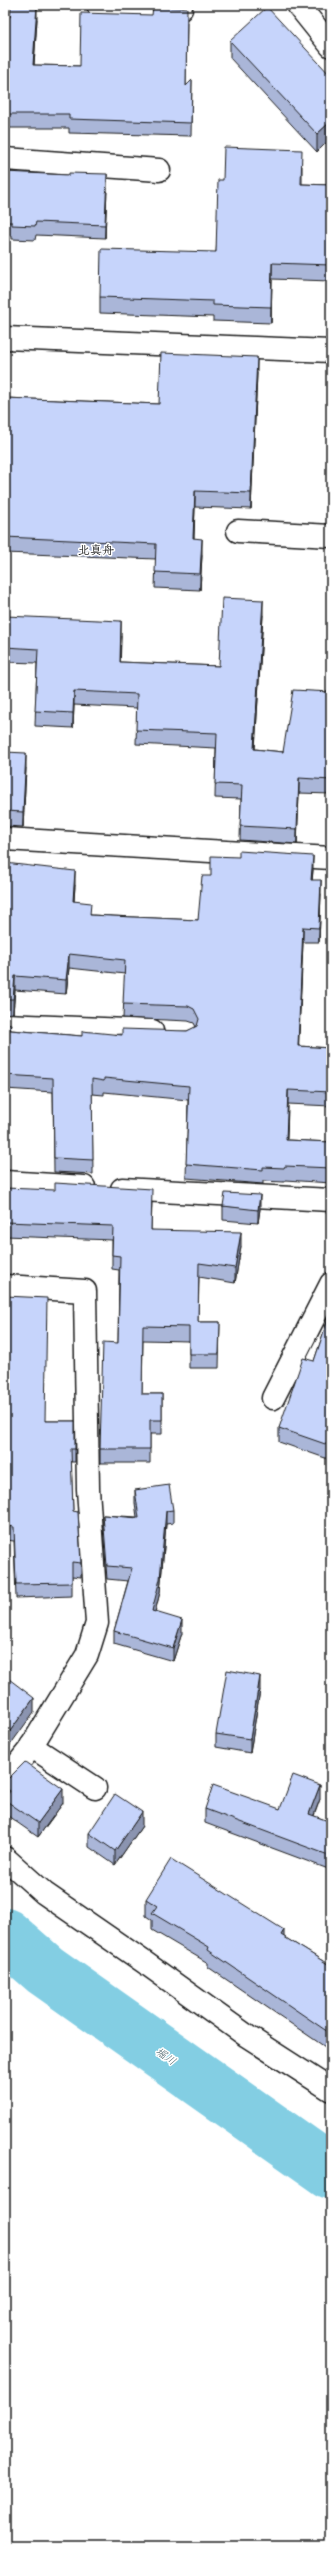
<svg xmlns="http://www.w3.org/2000/svg" width="336" height="2551" font-family="Delius,'Klee One',sans-serif">
<style>
.lines{fill:none;stroke-linecap:round;stroke-linejoin:round}
.river{stroke:#83cee3;stroke-width:54}
.street-casing{stroke:#1c1c1c;stroke-width:25}
.highway-casing{stroke:#1c1c1c;stroke-width:25}
.street{stroke:#fff;stroke-width:22}
.highway{stroke:#fff;stroke-width:22}
.wall{fill:#aab6d8;stroke:#1c1c1c}
.shaded-wall{fill:#8b94b0;stroke:#1c1c1c}
.building{fill:#c6d4fb;stroke:#1c1c1c}
.labels{text-anchor:middle;dominant-baseline:central;stroke-width:3;stroke-linejoin:round;paint-order:stroke}
.water-label{font-size:11px;font-style:italic;fill:#405a62;stroke:#fff}
.quarter-label{font-size:12px;font-weight:bold;fill:#1c1c1c;stroke:#fff}
</style>
<rect width="100%" height="100%" fill="#fff"/>
<filter id="ink" filterUnits="userSpaceOnUse"><feTurbulence type="fractalNoise" baseFrequency=".025" numOctaves="2"/><feDisplacementMap in="SourceGraphic" scale="8" xChannelSelector="R" yChannelSelector="G"/><feConvolveMatrix kernelMatrix="1 2 1 2 8 2 1 2 1" color-interpolation-filters="sRGB"/></filter>
<g filter="url(#ink)">
<g class="lines">
<polyline class="river" points="5,1935 45,1970 331,2172"/>
<defs>
<g id="street">
<polyline points="98,5 181,9"/>
<polyline points="5,159 159,170"/>
<polyline points="5,338 331,351"/>
<polyline points="238,531 331,536"/>
<polyline points="5,839 331,858"/>
<polyline points="5,1025 152,1031"/>
<polyline points="5,1182 84,1187"/>
<polyline points="122,1189 331,1200"/>
<polyline points="5,1286 85,1291 88,1489 97,1623 87,1655 29,1750 5,1780"/>
<polyline points="273,1398 331,1284"/>
<polyline points="31,1746 95,1788"/>
<polyline points="5,1858 44,1893 144,1962 247,2036 331,2090"/>
</g>
<polyline id="highway" points="298,5 331,46"/>
</defs>
<use href="#street" class="street-casing"/>
<use href="#highway" class="highway-casing"/>
<use href="#street" class="street"/>
<use href="#highway" class="highway"/>
</g>
<g class="wall">
<polygon points="5,16 37,19 34,65 80,66 187,22 186,86 192,80 191,136 69,133 69,128 5,128"/>
<polygon points="230,41 331,76 317,152 230,58"/>
<polygon points="302,166 302,184 331,185 331,281 272,279 271,323 213,321 213,317 100,313 100,297 216,252 223,180"/>
<polygon points="5,172 107,188 105,238 36,235 35,240 12,239 12,236 5,236"/>
<polygon points="257,373 251,509 195,507 194,538 202,555 200,590 155,588 156,559 5,553 5,398 159,404"/>
<polygon points="263,615 255,749 283,752 331,692 331,794 299,793 297,844 240,840 241,799 215,798 216,748 136,744 137,708 74,705 73,728 35,726 37,663 5,662 5,616 121,636 120,662 219,666"/>
<polygon points="5,752 26,768 23,827 5,826"/>
<polygon points="5,863 75,885 74,901 91,915 198,920 211,876 313,870 312,880 321,894 319,942 303,942 298,1046 331,1048 331,1106 288,1104 287,1140 331,1142 331,1183 285,1180 284,1182 263,1181 263,1184 186,1178 188,1100 104,1092 104,1095 92,1094 93,1174 54,1172 53,1092 5,1089 5,1023 11,1030 82,1036 187,1031 196,1027 194,1023 188,1021 123,1018 125,974 69,968 66,994 15,990 13,1013 5,1014"/>
<polygon points="5,1188 152,1203 151,1230 241,1246 235,1283 199,1277 198,1322 220,1322 219,1368 189,1368 189,1341 143,1340 142,1394 162,1394 162,1434 150,1434 150,1463 100,1463 100,1449 118,1343 119,1270 112,1269 112,1240 5,1236"/>
<polygon points="223,1206 260,1209 258,1223 223,1220"/>
<polygon points="5,1296 45,1421 75,1421 75,1462 71,1462 73,1511 81,1563 81,1577 72,1576 72,1596 16,1598 14,1541 5,1540"/>
<polygon points="331,1310 331,1460 279,1442 279,1428 314,1361"/>
<polygon points="135,1490 173,1510 173,1523 166,1524 160,1592 155,1612 182,1633 173,1661 114,1644 114,1631 128,1581 107,1579 103,1527 103,1515 137,1517 135,1503"/>
<polygon points="260,1690 250,1753 216,1747 216,1734"/>
<polygon points="5,1777 63,1803 38,1837 5,1814"/>
<polygon points="320,1799 314,1816 331,1822 331,1870 205,1823 205,1809 280,1809"/>
<polygon points="142,1826 115,1865 89,1847 89,1833"/>
<polygon points="146,1899 284,1937 331,1966 331,2051 208,1967 208,1963 152,1930 152,1920 146,1916"/>
</g>
<g class="shaded-wall">
<polygon points="37,5 37,19 33,79 33,65"/>
<polygon points="331,121 331,138 317,152 317,134"/>
<polygon points="107,174 107,188 105,238 105,225"/>
<polygon points="272,263 272,279 271,323 271,307"/>
<polygon points="257,357 257,373 251,509 251,493"/>
<polygon points="195,491 195,507 193,554 193,538"/>
<polygon points="202,539 202,555 200,590 200,574"/>
<polygon points="263,600 263,615 254,764 254,749"/>
<polygon points="121,621 121,636 120,677 120,662"/>
<polygon points="74,691 74,705 73,728 73,713"/>
<polygon points="26,753 26,768 23,827 23,812"/>
<polygon points="299,778 299,793 297,844 297,829"/>
<polygon points="313,856 313,870 311,894 311,880"/>
<polygon points="75,871 75,885 73,915 73,901"/>
<polygon points="321,880 321,894 319,942 319,928"/>
<polygon points="303,927 303,942 298,1061 298,1046"/>
<polygon points="69,954 69,968 66,994 66,980"/>
<polygon points="15,976 15,990 13,1013 13,999"/>
<polygon points="288,1090 288,1104 286,1154 286,1140"/>
<polygon points="260,1195 260,1209 258,1223 258,1210"/>
<polygon points="241,1232 241,1246 235,1283 235,1268"/>
<polygon points="166,1511 166,1524 160,1592 152,1624 152,1611"/>
<polygon points="182,1620 182,1633 173,1661 173,1648"/>
<polygon points="260,1676 260,1690 250,1753 250,1739"/>
<polygon points="34,1698 34,1712 5,1752 5,1738"/>
<polygon points="320,1785 320,1799 309,1828 309,1814"/>
<polygon points="63,1789 63,1803 38,1837 38,1823"/>
<polygon points="142,1812 142,1826 115,1865 115,1851"/>
<polygon points="284,1930 284,1947 281,1935"/>
</g>
<g class="building">
<polygon points="11,5 37,5 33,65 80,66 81,13 152,15 153,7 187,8 186,86 192,80 191,123 69,119 69,114 5,114 5,16 10,17"/>
<polygon points="267,7 331,76 331,121 317,134 230,41"/>
<polygon points="224,147 302,150 301,184 331,185 331,265 272,263 271,307 213,305 213,301 100,297 101,249 216,252 218,180 223,180"/>
<polygon points="5,172 69,175 69,173 107,174 105,225 36,222 35,226 12,225 12,222 5,222"/>
<polygon points="161,353 257,357 251,493 195,491 193,538 202,539 200,574 155,572 156,544 5,537 5,398 159,404"/>
<polygon points="222,598 263,600 254,749 283,752 293,690 331,692 331,780 299,778 297,829 240,826 242,785 215,784 217,733 136,730 137,694 74,691 73,713 35,711 38,649 5,647 5,616 121,621 120,662 219,666"/>
<polygon points="5,752 26,753 23,812 5,811"/>
<polygon points="239,851 313,856 311,880 321,880 319,928 303,927 298,1046 331,1048 331,1092 288,1090 286,1140 331,1142 331,1168 285,1166 284,1168 263,1167 263,1170 186,1164 189,1086 104,1078 104,1081 92,1079 93,1160 54,1158 53,1078 5,1075 5,1023 11,1024 10,1030 82,1036 82,1031 122,1035 122,1029 187,1031 197,1026 199,1019 194,1009 188,1006 123,1004 125,960 69,954 66,980 15,976 13,999 5,999 5,863 75,871 73,901 91,903 90,915 198,920 202,876 211,876 211,856 239,857"/>
<polygon points="55,1183 152,1189 151,1230 241,1232 235,1268 199,1263 198,1322 220,1322 219,1354 189,1354 189,1327 143,1326 142,1394 162,1394 162,1420 150,1420 150,1449 100,1449 103,1342 118,1343 120,1256 112,1255 113,1226 5,1222 5,1188 55,1190"/>
<polygon points="225,1193 260,1195 258,1210 223,1206"/>
<polygon points="5,1296 47,1298 45,1421 75,1421 75,1449 71,1449 73,1511 78,1512 81,1563 72,1562 72,1583 16,1584 14,1527 5,1526"/>
<polygon points="331,1310 331,1446 279,1428 303,1358 314,1361"/>
<polygon points="169,1485 173,1510 166,1511 160,1579 152,1611 182,1620 173,1648 114,1631 132,1568 107,1566 103,1515 139,1518 135,1490"/>
<polygon points="227,1670 260,1676 250,1739 216,1734"/>
<polygon points="5,1676 34,1698 5,1738"/>
<polygon points="25,1762 63,1789 38,1823 5,1800 5,1798 10,1791 5,1787 5,1777 9,1778"/>
<polygon points="293,1775 320,1785 309,1814 331,1822 331,1856 205,1809 213,1785 280,1809"/>
<polygon points="115,1794 142,1812 115,1851 89,1833"/>
<polygon points="171,1859 284,1930 281,1935 331,1966 331,2034 208,1950 209,1947 152,1913 157,1906 146,1899"/>
</g>
</g>
<g class="labels">
<g class="water-label">
<text transform="translate(166 2056) rotate(35)">堀川</text>
</g>
<g class="quarter-label">
<text x="96" y="549">北真舟</text>
</g>
</g>
<rect width="336" height="2551" fill="none" stroke="#fff" stroke-width="20"/>
<rect x="10" y="10" width="316" height="2531" fill="none" stroke="#1c1c1c" stroke-width="1.5" filter="url(#ink)"/>
</svg>
